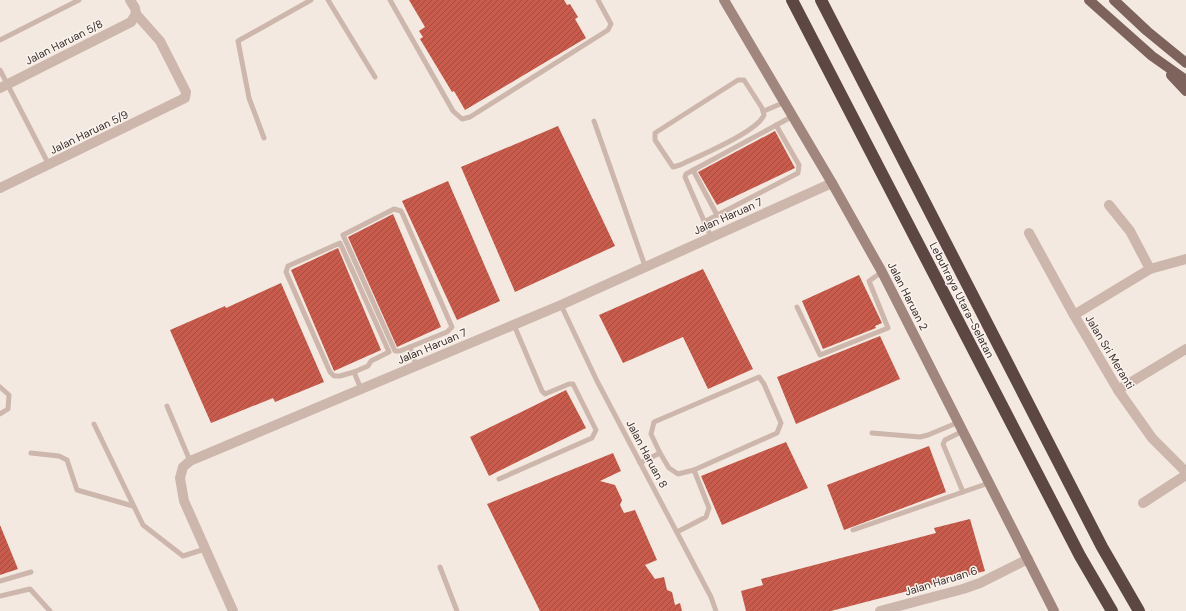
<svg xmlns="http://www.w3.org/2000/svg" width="1186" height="611" font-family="'DM Sans',sans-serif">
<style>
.building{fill:url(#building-hatch)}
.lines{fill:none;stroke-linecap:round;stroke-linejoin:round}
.service{stroke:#cdb7ac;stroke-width:5}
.minor{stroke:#cdb7ac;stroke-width:10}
.tertiary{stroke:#cdb7ac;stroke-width:10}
.secondary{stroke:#a1867d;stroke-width:10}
.primary{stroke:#7d635c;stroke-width:10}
.motorway{stroke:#5c4742;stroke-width:12}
.labels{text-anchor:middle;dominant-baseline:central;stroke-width:3;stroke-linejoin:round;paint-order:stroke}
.street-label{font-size:11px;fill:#3b2e2b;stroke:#fbf3ee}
</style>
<defs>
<pattern id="building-hatch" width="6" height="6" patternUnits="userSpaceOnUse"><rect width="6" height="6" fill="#c85b4b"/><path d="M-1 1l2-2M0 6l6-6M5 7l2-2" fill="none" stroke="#a44c3f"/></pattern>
</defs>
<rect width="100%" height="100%" fill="#f4e9e1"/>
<g class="building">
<polygon points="409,0 564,0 567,5 570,4 578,17 575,19 586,38 465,110 454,91 452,92 420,39 423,37 419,31 425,27"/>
<polygon points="558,126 615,246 515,292 461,167"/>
<polygon points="775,131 795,168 717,205 698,172"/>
<polygon points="448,181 500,301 457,320 402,201"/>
<polygon points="393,214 441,327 397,347 348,237"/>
<polygon points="338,248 381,350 334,371 291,270"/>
<polygon points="703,269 753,369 708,389 683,337 623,363 599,315"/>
<polygon points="859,275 882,323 875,326 876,328 823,349 802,301"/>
<polygon points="281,283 324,382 275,402 273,398 211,423 170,330 225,306 226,308"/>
<polygon points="880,336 900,379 796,424 777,377"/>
<polygon points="566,390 586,428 489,476 470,437"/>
<polygon points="786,442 808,488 722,525 701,476"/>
<polygon points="929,446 946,492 844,530 827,485"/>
<polygon points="613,453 621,471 600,481 615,485 622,500 620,505 624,513 635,510 657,560 645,565 655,579 664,577 667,590 672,592 675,605 680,603 682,611 540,611 487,504"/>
<polygon points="970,519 985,571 831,611 746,611 741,591 763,585 761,579 936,533 934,528"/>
<polygon points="0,525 18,569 0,575"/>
</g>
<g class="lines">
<g class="service">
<polyline points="328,0 375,77"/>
<polyline points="390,0 453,111 462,119 470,117 608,30 611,24 598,0"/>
<polyline points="0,40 79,0"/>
<polyline points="0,70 49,165"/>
<path d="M738 80H744L762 108 764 115C757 132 699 156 680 165L673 167 655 140V133Z"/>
<polyline points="764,111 785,102"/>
<polyline points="594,121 645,266"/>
<polyline points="264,138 249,98 238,41 311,0"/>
<polyline points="693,170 717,215"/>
<polygon points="394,209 401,211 403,215 452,327 447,332 400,351 395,351 343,235"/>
<polyline points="704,222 798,173 799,165 776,125"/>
<polyline points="711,237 685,177 686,174 793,116"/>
<polygon points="340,243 389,352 371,361 368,366 354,372 340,376 334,376 330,372 286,272 288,266"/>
<polyline points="561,305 597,381 711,597 716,611"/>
<polyline points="797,307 820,355 888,328 869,281 882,272"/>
<polyline points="410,347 416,366"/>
<polyline points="354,372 361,389"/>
<polyline points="0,387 9,395 8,409 0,414"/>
<polyline points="167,406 190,461"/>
<polyline points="94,424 143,525 183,556 205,549"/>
<polyline points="872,433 920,437 928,435 959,422"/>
<polyline points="31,453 59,456 67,460 77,490 133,506"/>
<polyline points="660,453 669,468 678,474 694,470"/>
<polyline points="640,463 660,453 651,434 654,422 759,377 764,384 781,423 777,433 694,470 709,508 706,517 677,532"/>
<polyline points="499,479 592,438 596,430 573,384 569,384 545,394 542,391 514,325"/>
<polyline points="963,492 943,444 945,440 963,431"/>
<polyline points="853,530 989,483"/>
<polyline points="440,567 457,611"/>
<polyline points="0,581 31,572"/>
<polyline points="0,596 30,589 50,611"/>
</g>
<g class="minor">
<polyline points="0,88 131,22 136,14"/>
<polyline points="0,188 185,98 186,92 160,41 136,14 135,8 130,0"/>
<polyline points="1109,205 1130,231 1150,269"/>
<polyline points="1029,233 1074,315 1118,390 1152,438 1186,472"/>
<polyline points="1074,315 1150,269 1186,259"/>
<polyline points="1118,390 1186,349"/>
<polyline points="1143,503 1186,475"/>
<polyline points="233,611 184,501 180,478 183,467 190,461 561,305 832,183"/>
</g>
<polyline class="tertiary" points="880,611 963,589 980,583 1028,559"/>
<polyline class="secondary" points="724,0 832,183 882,272 1054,611"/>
<g class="primary">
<polyline points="1089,0 1152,56 1186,80"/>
<polyline points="1114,0 1147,31 1186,63"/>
<polyline points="1171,75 1186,91"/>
</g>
<g class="motorway">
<polyline points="792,0 1080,556 1112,611"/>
<polyline points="821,0 1102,547 1139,611"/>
</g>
</g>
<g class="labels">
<g class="street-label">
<text transform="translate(64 42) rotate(-27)">Jalan Haruan 5/8</text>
<text transform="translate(89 132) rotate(-26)">Jalan Haruan 5/9</text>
<text transform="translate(728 216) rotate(-24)">Jalan Haruan 7</text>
<text transform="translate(908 296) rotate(63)">Jalan Haruan 2</text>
<text transform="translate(962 300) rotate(63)">Lebuhraya Utara–Selatan</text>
<text transform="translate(432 346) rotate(-23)">Jalan Haruan 7</text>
<text transform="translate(1110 352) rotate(59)">Jalan Sri Meranti</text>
<text transform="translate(647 454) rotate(62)">Jalan Haruan 8</text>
<text transform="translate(941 581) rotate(-17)">Jalan Haruan 6</text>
</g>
</g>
</svg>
